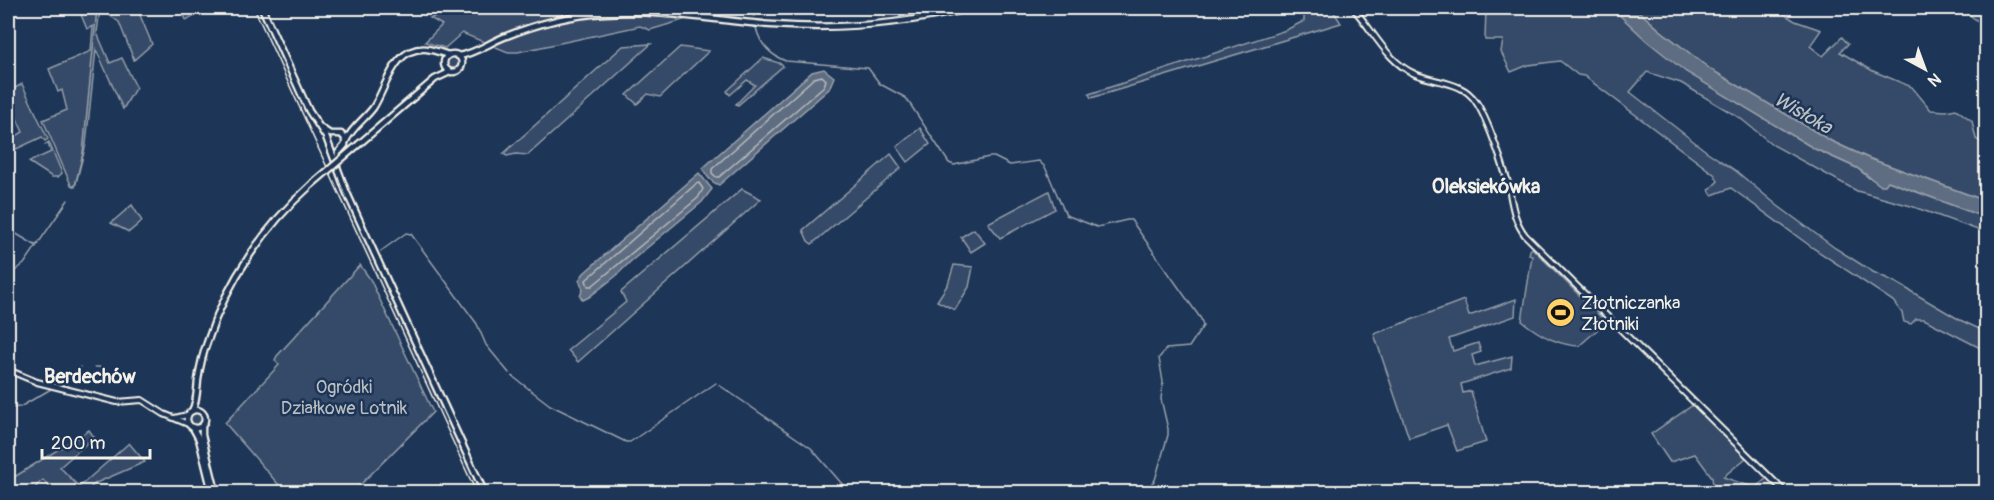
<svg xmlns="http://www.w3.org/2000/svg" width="1994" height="500" font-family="Pangolin,sans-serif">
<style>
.green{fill:#354a67;stroke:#949ea8;stroke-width:1.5}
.water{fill:#5e6d82;stroke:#9aa2ab;stroke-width:1.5}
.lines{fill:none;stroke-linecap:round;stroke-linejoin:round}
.shore{stroke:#b8bcbf;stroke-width:1.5}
.stream{stroke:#9aa2ab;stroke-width:1.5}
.minor-casing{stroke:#f4f1e8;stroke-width:8}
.major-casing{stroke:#f4f1e8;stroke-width:9}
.minor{stroke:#1d3557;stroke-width:4}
.major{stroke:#1d3557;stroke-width:4.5}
.rail{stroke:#f4f1e8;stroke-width:1.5}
.major-bridge-casing{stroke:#f4f1e8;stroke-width:9;stroke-linecap:butt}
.major-bridge{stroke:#1d3557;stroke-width:4.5}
.labels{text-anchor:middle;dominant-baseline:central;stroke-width:5;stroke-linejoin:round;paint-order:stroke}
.poi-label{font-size:18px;fill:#f4f1e8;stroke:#1d3557;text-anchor:start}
.park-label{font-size:18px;fill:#bbbfc1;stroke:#1d3557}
.water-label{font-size:20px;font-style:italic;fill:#c0c3c4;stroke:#1d3557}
.neighbourhood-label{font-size:20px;font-weight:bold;fill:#f4f1e8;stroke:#1d3557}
</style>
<rect width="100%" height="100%" fill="#1d3557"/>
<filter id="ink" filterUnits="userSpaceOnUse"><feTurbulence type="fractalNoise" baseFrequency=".0167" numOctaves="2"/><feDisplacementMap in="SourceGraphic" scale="12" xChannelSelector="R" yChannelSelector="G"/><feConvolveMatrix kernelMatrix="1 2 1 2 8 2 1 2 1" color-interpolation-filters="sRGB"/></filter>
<g filter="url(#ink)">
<g class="green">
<polygon points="85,8 137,8 152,44 134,60 119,22 100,9 97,33 110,63 122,58 136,87 123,109 96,49 86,144 75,187 71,185 43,120 67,110 62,90 58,92 49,69 91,51 93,26 87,29 79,10"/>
<polygon points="181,8 204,8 205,10 186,20"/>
<polygon points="462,8 637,8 642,10 652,8 723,8 650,30 640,26 518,52 508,52 462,33 445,48 425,42 442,25 430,18"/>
<polygon points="1304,8 1333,8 1332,9 1341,23 1091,98 1089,94 1286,30 1304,21"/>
<polygon points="1486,8 1612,8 1725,95 1815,149 1857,168 1869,178 1888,181 1986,218 1986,233 1911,206 1857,191 1773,145 1740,118 1681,83 1647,72 1630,92 1706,151 1736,171 1778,206 1835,248 1873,272 1895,282 1960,320 1986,332 1986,351 1924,319 1916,319 1911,324 1904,322 1902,313 1893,301 1813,248 1731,188 1712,195 1709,190 1718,181 1715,175 1584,76 1578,75 1560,61 1528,65 1511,72 1501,52 1503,40 1485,40"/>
<polygon points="1635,8 1775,8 1795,21 1821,30 1810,46 1823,56 1842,37 1848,44 1840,52 1873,71 1912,87 1931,110 1946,111 1956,109 1972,121 1976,139 1986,145 1986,201 1868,158 1831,141 1710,69 1660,30"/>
<polygon points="1960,8 1982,8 1986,11 1986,27"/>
<polygon points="651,44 528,155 516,154 507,156 503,154 623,46"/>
<polygon points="680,47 709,51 660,97 648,94 637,104 627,95"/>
<circle cx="453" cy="64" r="7"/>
<polygon points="763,58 782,64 783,66 738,105 736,104 755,85 747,80 730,95 727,91"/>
<polygon points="22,84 48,139 45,141 42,137 10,152 8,151 8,141 23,132 12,108 8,109 8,92"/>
<polygon points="920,128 930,144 908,162 897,147"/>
<polygon points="49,142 62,173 58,177 52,177 29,162 51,152 48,144 46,144"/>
<polygon points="891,154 901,168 812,244 808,241 803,230"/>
<polygon points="742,189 761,199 578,362 568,350 626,302 621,292"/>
<polygon points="1049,191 1055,209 1000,238 988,223"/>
<polygon points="132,205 142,221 129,232 111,223"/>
<polygon points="974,229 985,243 971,252 961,237"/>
<path d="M1532 248 1606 322 1579 346C1557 345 1539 335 1522 321L1532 256 1529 255 1530 250Z"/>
<polygon points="360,265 370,279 433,412 353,492 285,492 225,423 279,365 275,360 277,356"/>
<polygon points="954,265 973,267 969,287 955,310 937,301 948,284"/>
<polygon points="1516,299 1515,316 1449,339 1453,351 1478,343 1481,352 1472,355 1475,366 1512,356 1511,368 1461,384 1463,393 1471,391 1486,442 1457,451 1447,425 1409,438 1374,334 1464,300 1469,316"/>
<polygon points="1693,405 1746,458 1723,477 1755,488 1767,478 1779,489 1779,492 1741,492 1713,485 1712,477 1695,454 1670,462 1651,434"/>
<circle cx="196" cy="419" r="7"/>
<polygon points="89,430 94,437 60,467 79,487 129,443 145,462 96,483 85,492 54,492 43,480 36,486 41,492 8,492 8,481"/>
</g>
<g class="water">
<polygon points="1612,8 1635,8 1660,30 1710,69 1831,141 1868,158 1986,201 1986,218 1888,181 1885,185 1880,185 1857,168 1815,149 1686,72 1647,41"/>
<path d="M824 69 834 77 829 89 719 185C711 182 706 177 703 168L812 72Z"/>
<polygon points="699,173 712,189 702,202 630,262 616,276 589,297 583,300 580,296 583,289 579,280 584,273"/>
</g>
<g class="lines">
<g class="shore">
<polygon points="822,76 826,80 824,86 719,177 716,177 712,173 712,169 814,78"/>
<polygon points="699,183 703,189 698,198 592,286 588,286 586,280 696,184"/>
</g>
<g class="stream">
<polyline points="744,8 754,16"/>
<path d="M756 28C760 44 771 56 786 61L868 68 880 84 906 98 949 163 954 165 989 157H994L1010 165 1039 161 1045 167 1066 215 1097 227 1127 220H1131L1201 319 1203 326 1189 347 1166 349 1159 358 1163 382 1161 399 1168 429V435L1155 480 1150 485 1129 492"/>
<polyline points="75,186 83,153 97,8"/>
<polyline points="8,229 35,245 39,244"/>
<polyline points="381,251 406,233 411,234 477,324 486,345 509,373"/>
<polyline points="8,276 24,264 68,200"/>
<polyline points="95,367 99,367 110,374"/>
<polyline points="112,376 120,382"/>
<polyline points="512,376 550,405 626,442 630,442 716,383"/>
<polyline points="60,383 81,367"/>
<polyline points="719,385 811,448 849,492"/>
<polyline points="8,408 20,407 51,389"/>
</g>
<defs>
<g id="minor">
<path d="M1353 8C1373 30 1387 62 1415 74 1436 83 1463 81 1476 102 1487 118 1501 159 1507 179 1512 199 1512 218 1525 235L1785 492"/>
<polyline points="8,370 37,382 117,402 142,400 164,414 188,424"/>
<polyline points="175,418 187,415"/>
</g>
<g id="major">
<polyline points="262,8 309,111 326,137 346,191 484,492"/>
<circle cx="453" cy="63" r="9"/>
<path d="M458 56C474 54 489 43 504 37 536 24 570 15 605 13 662 9 718 21 773 25 842 30 906 24 972 8"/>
<polyline points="321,128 330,134 341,134 345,138 345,145 338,153 337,162"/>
<path d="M346 141C351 128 365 119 373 108 387 87 393 46 427 49 434 50 442 53 449 55"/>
<polyline points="359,144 435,79 450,72"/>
<circle cx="196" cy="419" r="9"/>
<path d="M192 411C197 402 197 390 198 380 200 366 203 353 208 340 227 281 265 226 311 185"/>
<polyline points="202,426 202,435 216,492"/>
<polyline points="193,428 199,439 212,492"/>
</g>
</defs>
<use href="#minor" class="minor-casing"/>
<use href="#major" class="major-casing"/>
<use href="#minor" class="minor"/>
<use href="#major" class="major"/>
<polyline class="rail" points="254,8 476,492"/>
<defs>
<polyline id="major-bridge" points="311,185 359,144"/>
</defs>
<use href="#major-bridge" class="major-bridge-casing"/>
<use href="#major-bridge" class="major-bridge"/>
</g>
</g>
<defs>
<symbol id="stadium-disc" viewBox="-11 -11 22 22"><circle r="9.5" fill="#ffd166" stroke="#1d3557"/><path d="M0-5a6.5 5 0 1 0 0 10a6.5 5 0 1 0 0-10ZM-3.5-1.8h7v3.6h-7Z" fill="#111"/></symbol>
</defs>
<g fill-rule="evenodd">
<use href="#stadium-disc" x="1544" y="296" width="33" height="33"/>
</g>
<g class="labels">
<g class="poi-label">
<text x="1581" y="303">Złotniczanka<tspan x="1581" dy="21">Złotniki</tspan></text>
</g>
<g class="park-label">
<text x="344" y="387">Ogródki<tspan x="344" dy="21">Działkowe Lotnik</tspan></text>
</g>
<g class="water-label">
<text transform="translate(1803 113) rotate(30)">Wisłoka</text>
</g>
<g class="neighbourhood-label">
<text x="1486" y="186">Oleksiekówka</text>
<text x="90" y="376">Berdechów</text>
</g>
</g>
<rect width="1994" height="500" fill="none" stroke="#1d3557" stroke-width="30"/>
<rect x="15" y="15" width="1964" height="470" fill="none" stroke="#f4f1e8" stroke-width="2" filter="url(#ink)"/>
<g transform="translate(1925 69) rotate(139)" stroke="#1d3557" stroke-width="4.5" paint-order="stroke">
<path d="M0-4.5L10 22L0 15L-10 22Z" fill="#f4f1e8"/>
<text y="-9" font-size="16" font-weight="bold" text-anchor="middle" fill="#f4f1e8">N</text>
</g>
<path d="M42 449v9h108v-9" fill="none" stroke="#f4f1e8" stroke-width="3"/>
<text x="51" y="449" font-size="18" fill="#f4f1e8" stroke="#1d3557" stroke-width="4.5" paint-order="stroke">200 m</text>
</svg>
